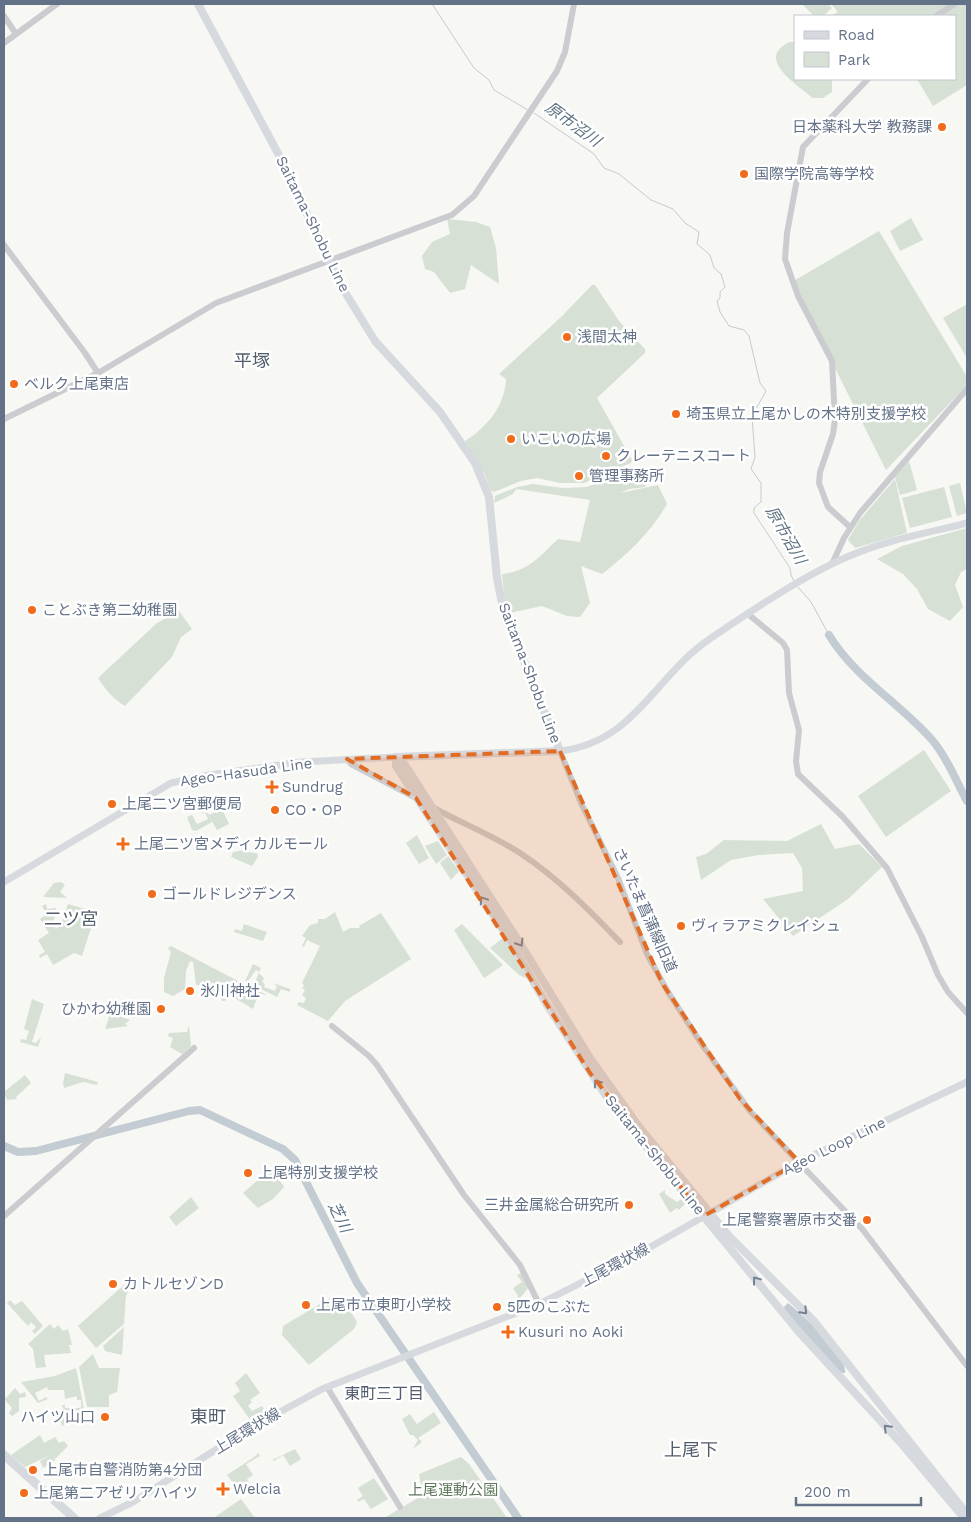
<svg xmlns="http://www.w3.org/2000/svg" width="971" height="1522" font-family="'Work Sans','Noto Sans JP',sans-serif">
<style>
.green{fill:#d7e0d5}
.water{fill:#c3ccd3}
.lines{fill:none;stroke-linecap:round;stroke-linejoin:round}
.stream{stroke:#c3ccd3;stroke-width:1}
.river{stroke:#c3ccd3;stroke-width:8}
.tertiary{stroke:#caccd0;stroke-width:6}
.secondary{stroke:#d6dadf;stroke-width:7}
.primary{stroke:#d6dadf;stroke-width:8}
.trunk{stroke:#d6dadf;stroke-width:9}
.oneway{stroke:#758294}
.marked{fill:#e36c25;fill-opacity:0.2;stroke:#e36c25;stroke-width:4;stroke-dasharray:10 6;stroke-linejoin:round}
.poi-dot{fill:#f16b1a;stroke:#fff;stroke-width:2}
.labels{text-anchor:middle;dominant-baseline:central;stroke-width:5;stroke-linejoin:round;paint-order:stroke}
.poi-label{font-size:15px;fill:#647287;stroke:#fff;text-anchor:start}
.street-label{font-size:15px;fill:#647287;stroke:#fff}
.park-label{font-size:15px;fill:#61795f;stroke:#fff}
.water-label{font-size:16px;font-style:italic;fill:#5f7483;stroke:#fff}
.neighbourhood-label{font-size:16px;fill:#525d6c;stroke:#fff}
.quarter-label{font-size:18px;fill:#525d6c;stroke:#fff}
</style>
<rect width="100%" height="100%" fill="#f7f7f4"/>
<g class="green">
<polygon points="802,4 828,4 832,8 823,16 814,16"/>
<polygon points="831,4 967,4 967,85 933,106 917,79 955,79 955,16 830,16 838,12"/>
<path d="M790 42H795V79H832V92L823 98H813C797 85 754 58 790 42Z"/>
<polygon points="911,218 923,240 900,251 890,231"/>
<polygon points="447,219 476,222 490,227 496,248 499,284 471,265 465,289 450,293 434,272 425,269 422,256 432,242 450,234"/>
<polygon points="879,231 967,377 967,385 886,470 792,282"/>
<path d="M592 285H595L619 321 645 349V353L597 398 632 460 631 463 584 483H560L537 478 521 481 494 492 490 490 485 475 465 441C487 427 505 406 506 379L499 374 561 317Z"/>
<polygon points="967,304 967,358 943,318"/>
<polygon points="909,461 917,490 900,495 895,477"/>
<path d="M633 467 637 469 646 487 629 489 620 493 658 485 667 504C651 532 628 554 602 574L581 566 590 603 580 617 567 616 542 606 509 613 504 594 502 574C529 571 539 557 558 539L580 542 590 500 516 489 513 494 494 503 495 496 517 487 533 484 563 488 587 487Z"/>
<polygon points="895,479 907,533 855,548 848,540 859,521"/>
<polygon points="960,483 967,513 957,516 949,486"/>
<polygon points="944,487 952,517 910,528 902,498"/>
<polygon points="967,528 967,569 961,572 955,585 963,607 950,621 928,609 917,589 903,574 877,559 902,546"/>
<path d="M179 611 192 629 181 637 172 657 125 706C113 699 105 689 98 678L157 623Z"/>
<polygon points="924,750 951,791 886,837 858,796"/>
<polygon points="200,807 203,807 209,815 222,809 229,824 217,830 209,816 212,822 196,831 192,830 187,817 192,815 197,824 208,819 205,812 202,813"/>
<polygon points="821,824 835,849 859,844 882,867 848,899 793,936 763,899 803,891 802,868 793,853 759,855 731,860 701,880 696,857 706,854 724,840 787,841"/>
<polygon points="417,835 429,858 419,864 406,843"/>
<polygon points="438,841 447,855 436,864 425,846"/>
<polygon points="245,850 246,852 257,853 258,857 252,866 231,857 233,852"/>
<polygon points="448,856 459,871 451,880 440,863"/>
<polygon points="61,882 65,885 60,892 67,898 43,897 54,883"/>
<polygon points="46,904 47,909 56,908 53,924 56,929 61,925 68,904 96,912 82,956 74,953 53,965 47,954 40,958 39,955 45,952 38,940 49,933 40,919 47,914 42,906"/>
<polygon points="335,912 343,932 350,928 360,928 359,926 381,913 411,959 345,1001 328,1021 297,1005 299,1002 304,1003 306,998 302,995 305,990 302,988 304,985 302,983 320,946 307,940 304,947 302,946 306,938 302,936 310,925 318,923 318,919 325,919"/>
<polygon points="244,924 267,932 263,941 234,932 235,929 242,931"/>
<polygon points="462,924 503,965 484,978 454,930"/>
<polygon points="504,937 532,981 519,975 490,948"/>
<polygon points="171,946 238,981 225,1001 222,1001 220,993 204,993 204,986 196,985 193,962 190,961 186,971 185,989 173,996 164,992 164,978 171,952 168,948"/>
<polygon points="253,964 261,968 259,972 256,970 248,981 254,984 259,973 264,978 262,982 265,984 264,987 275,991 277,986 273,983 290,989 290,992 281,989 277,997 245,981"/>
<polygon points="244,984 267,995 262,994 259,999 257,998 253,1009 233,997"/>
<polygon points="32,999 44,1004 32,1042 36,1043 41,1037 38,1047 20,1042 21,1039 26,1040 29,1031 24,1029"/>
<polygon points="113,1006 116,1007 114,1014 130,1020 125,1024 128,1026 105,1029"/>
<polygon points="189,1025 191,1046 182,1054 170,1047 173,1038 168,1036 169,1033 187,1032"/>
<polygon points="65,1073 98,1082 97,1085 83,1082 64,1088 63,1083"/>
<polygon points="25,1075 31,1083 16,1097 17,1099 7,1100 4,1092"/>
<polygon points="272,1168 284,1187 273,1199 258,1208 243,1193"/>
<polygon points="665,1190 665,1194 677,1202 681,1199 685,1204 679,1210 677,1208 670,1213 659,1194"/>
<polygon points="191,1197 199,1208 176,1226 169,1217"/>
<polygon points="521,1273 528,1288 512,1308 509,1306 518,1296 513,1288 522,1282 517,1275"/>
<polygon points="134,1276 126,1296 124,1324 96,1348 78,1326"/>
<polygon points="342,1297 357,1322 354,1329 309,1365 282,1335 283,1326 330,1298 333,1302"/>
<polygon points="10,1300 15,1305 22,1301 43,1326 35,1334 32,1331 36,1327 31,1322 28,1326 7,1303"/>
<polygon points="50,1324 54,1329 58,1325 63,1331 68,1329 72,1345 69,1345 71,1353 44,1355 46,1367 36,1368 33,1349 28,1344"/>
<polygon points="124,1327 122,1355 105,1351 103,1346"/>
<polygon points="93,1354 99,1368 120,1368 117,1392 109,1395 109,1407 87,1407 79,1367"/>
<polygon points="76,1368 85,1414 62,1426 59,1416 65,1414 62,1405 65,1405 65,1408 81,1408 81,1400 77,1400 77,1396 65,1399 64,1390 48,1390 47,1387 35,1393 39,1401 46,1397 48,1399 38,1403 21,1382 55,1376"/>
<polygon points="246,1373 260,1393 250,1400 252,1402 248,1406 252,1411 262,1406 266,1412 251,1421 233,1396 240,1391 235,1383"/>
<polygon points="15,1388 20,1394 25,1392 26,1397 19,1398 19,1411 12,1416 9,1413 12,1408 4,1399 4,1396 6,1398"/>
<polygon points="434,1412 441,1423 418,1438 422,1442 413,1449 418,1440 413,1435 410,1435 402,1419 410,1414 417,1424"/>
<polygon points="40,1435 44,1443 55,1437 59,1443 64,1441 68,1446 55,1459 53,1456 55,1460 43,1468 40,1461 50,1455 25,1467 11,1455"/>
<polygon points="295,1449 301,1459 290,1466 283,1455 274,1461 272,1460"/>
<polygon points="257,1452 260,1456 246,1464 253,1475 247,1479 253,1488 247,1492 245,1489 240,1492 227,1475 257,1455"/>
<polygon points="461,1457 469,1464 507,1518 384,1518 423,1495 419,1474"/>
<polygon points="374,1478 388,1499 371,1509 364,1499 358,1502 357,1500 363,1496 358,1488"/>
<polygon points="241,1499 255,1518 216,1518 215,1517"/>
</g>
<path class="water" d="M788 1303C801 1313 848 1357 845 1373H839L783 1308Z"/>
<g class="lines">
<g class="stream">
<polyline points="432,4 474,68 489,80 494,90 528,110"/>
<polyline points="534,113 594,154 604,168 619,174 651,200 673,209 685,223 699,232 697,244 710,255 714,268 721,274 725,287 720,292 720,298 717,301 720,312 729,326 744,330 749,336 760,383 766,391 752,416 755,457 751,469 761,483 761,502 754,508 754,513 790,568 791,575 794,581"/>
<polyline points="798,587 811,602 829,635"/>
</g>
<g class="river">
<path d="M829 635C855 678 901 704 933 741 948 759 956 781 967 801"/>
<polyline points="4,1146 18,1152 36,1151 189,1111 200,1110 283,1149 295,1160 357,1283 518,1518"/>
</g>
<g class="tertiary">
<polyline points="4,16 16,34"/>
<polyline points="936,16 954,4"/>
<polyline points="4,43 57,4"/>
<polyline points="4,245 85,353 98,373"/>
<polyline points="4,419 98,373 216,303 438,220 452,215 474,196 557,71 565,52 574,4"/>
<polyline points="850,527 828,507 819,483 820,472 833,434 835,420 832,361 798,296 785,259 787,233 803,147 868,79"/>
<polyline points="832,564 844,538 860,513 967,389"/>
<polyline points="748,614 783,643 787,650 789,693 799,730 796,761 798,774 843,817 887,868 922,937 938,975 948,992 967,1013"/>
<polyline points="560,751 582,805 618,878 647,954 668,992 703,1046 750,1111 863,1230 967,1366"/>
<polyline points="347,759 351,764 416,798"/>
<path d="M432 807C461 823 492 835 520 853 558 878 589 910 620 942"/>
<polyline points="332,1026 369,1056 377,1065 464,1195 520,1265 539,1304"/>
<polyline points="4,1216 194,1048"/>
<polyline points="327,1387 400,1507"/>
</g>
<g class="secondary">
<path d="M560 751C636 742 654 676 711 638 751 611 803 576 847 557 885 540 928 533 967 523"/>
<polyline points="4,882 171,783 209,775 301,762 396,757"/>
<polyline points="100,1518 133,1502 247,1430 322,1389 539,1304 640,1253 799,1162 967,1082"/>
</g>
<g class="primary">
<polyline points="198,4 281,159 340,284 375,341 440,412 475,463 489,497 497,578 503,609 560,751 396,757"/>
<polyline points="396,757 396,766 503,930 547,1005 612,1105 798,1331 900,1442 964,1518"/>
<polyline points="396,757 405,765 523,948 590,1058 640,1128 729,1236 813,1320 967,1514"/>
</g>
<polyline class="trunk" points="4,1455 74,1518"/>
</g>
<defs><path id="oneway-chevron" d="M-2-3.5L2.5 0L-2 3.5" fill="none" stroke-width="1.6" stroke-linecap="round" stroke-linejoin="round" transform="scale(1.25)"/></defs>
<g class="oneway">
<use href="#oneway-chevron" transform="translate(483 900) rotate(-124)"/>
<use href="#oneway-chevron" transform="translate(520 943) rotate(58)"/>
<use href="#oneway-chevron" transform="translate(597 1083) rotate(-125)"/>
<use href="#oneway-chevron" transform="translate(756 1280) rotate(-127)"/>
<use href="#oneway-chevron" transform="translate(804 1311) rotate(45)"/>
<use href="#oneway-chevron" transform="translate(887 1428) rotate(-134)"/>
</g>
<path class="marked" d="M560 751 662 983 740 1099 799 1162 704 1216 590 1073 416 798 347 759Z"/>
<g class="poi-dot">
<circle cx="942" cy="127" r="5"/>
<circle cx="744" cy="174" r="5"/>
<circle cx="567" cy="337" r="5"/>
<circle cx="14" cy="384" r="5"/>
<circle cx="676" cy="414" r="5"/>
<circle cx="511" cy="439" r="5"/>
<circle cx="606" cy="456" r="5"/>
<circle cx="579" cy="476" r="5"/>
<circle cx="32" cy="610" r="5"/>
<path d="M269.5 779.5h5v5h5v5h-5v5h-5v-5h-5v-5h5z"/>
<circle cx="112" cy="804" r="5"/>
<circle cx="275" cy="810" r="5"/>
<path d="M120.5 836.5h5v5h5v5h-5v5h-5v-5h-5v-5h5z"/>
<circle cx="152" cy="894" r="5"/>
<circle cx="681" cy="926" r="5"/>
<circle cx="190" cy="991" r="5"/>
<circle cx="161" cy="1009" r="5"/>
<circle cx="248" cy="1173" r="5"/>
<circle cx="629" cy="1205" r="5"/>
<circle cx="867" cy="1220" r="5"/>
<circle cx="113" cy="1284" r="5"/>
<circle cx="306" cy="1305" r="5"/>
<circle cx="497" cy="1307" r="5"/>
<path d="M505.5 1324.5h5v5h5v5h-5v5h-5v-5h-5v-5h5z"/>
<circle cx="105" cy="1417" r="5"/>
<circle cx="33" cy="1470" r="5"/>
<path d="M220.5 1481.5h5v5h5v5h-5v5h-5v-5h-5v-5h5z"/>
<circle cx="24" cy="1493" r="5"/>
</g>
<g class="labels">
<g class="poi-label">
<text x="932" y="127" text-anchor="end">日本薬科大学 教務課</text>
<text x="754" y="174">国際学院高等学校</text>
<text x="577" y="337">浅間太神</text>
<text x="24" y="384">ベルク上尾東店</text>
<text x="686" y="414">埼玉県立上尾かしの木特別支援学校</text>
<text x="521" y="439">いこいの広場</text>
<text x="616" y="456">クレーテニスコート</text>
<text x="589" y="476">管理事務所</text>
<text x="42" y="610">ことぶき第二幼稚園</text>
<text x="282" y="787">Sundrug</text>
<text x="122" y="804">上尾二ツ宮郵便局</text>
<text x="285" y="810">CO・OP</text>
<text x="134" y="844">上尾二ツ宮メディカルモール</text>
<text x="162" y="894">ゴールドレジデンス</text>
<text x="691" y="926">ヴィラアミクレイシュ</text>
<text x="200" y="991">氷川神社</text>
<text x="151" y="1009" text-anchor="end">ひかわ幼稚園</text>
<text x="258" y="1173">上尾特別支援学校</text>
<text x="619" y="1205" text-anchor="end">三井金属総合研究所</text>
<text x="857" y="1220" text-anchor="end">上尾警察署原市交番</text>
<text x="123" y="1284">カトルセゾンD</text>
<text x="316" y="1305">上尾市立東町小学校</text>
<text x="507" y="1307">5匹のこぶた</text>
<text x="518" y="1332">Kusuri no Aoki</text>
<text x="95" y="1417" text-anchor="end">ハイツ山口</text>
<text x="43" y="1470">上尾市自警消防第4分団</text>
<text x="233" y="1489">Welcia</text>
<text x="34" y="1493">上尾第二アゼリアハイツ</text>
</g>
<g class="street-label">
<text transform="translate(313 224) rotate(64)">Saitama-Shobu Line</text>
<text transform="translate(530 673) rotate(69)">Saitama-Shobu Line</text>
<text transform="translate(246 772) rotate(-8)">Ageo-Hasuda Line</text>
<text transform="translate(645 910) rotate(66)">さいたま菖蒲線旧道</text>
<text transform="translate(834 1146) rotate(-26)">Ageo Loop Line</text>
<text transform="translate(655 1155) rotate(51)">Saitama-Shobu Line</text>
<text transform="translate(615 1265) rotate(-28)">上尾環状線</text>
<text transform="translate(247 1431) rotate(-31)">上尾環状線</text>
</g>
<g class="park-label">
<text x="453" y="1490">上尾運動公園</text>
</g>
<g class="water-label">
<text transform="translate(573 124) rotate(36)">原市沼川</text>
<text transform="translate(786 535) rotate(60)">原市沼川</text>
<text transform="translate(340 1217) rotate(64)">芝川</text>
</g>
<g class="neighbourhood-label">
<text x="384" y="1393">東町三丁目</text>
</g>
<g class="quarter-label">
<text x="252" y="360">平塚</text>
<text x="71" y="918">二ツ宮</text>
<text x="208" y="1416">東町</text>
<text x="691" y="1449">上尾下</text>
</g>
</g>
<rect width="971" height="1522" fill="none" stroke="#647287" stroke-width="10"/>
<rect x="794" y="15" width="162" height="65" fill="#ffffff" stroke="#c1c7cf"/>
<rect x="804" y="31" width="25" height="8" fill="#d6dadf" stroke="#c1c7cf"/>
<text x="838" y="40" font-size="15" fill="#647287">Road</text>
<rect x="804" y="52" width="25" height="15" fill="#d7e0d5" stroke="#c1c7cf"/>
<text x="838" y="65" font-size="15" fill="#647287">Park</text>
<path d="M796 1497v8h125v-8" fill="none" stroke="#647287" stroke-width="2.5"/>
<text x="804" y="1497" font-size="15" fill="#647287" stroke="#ffffff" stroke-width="4" paint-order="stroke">200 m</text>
</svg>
